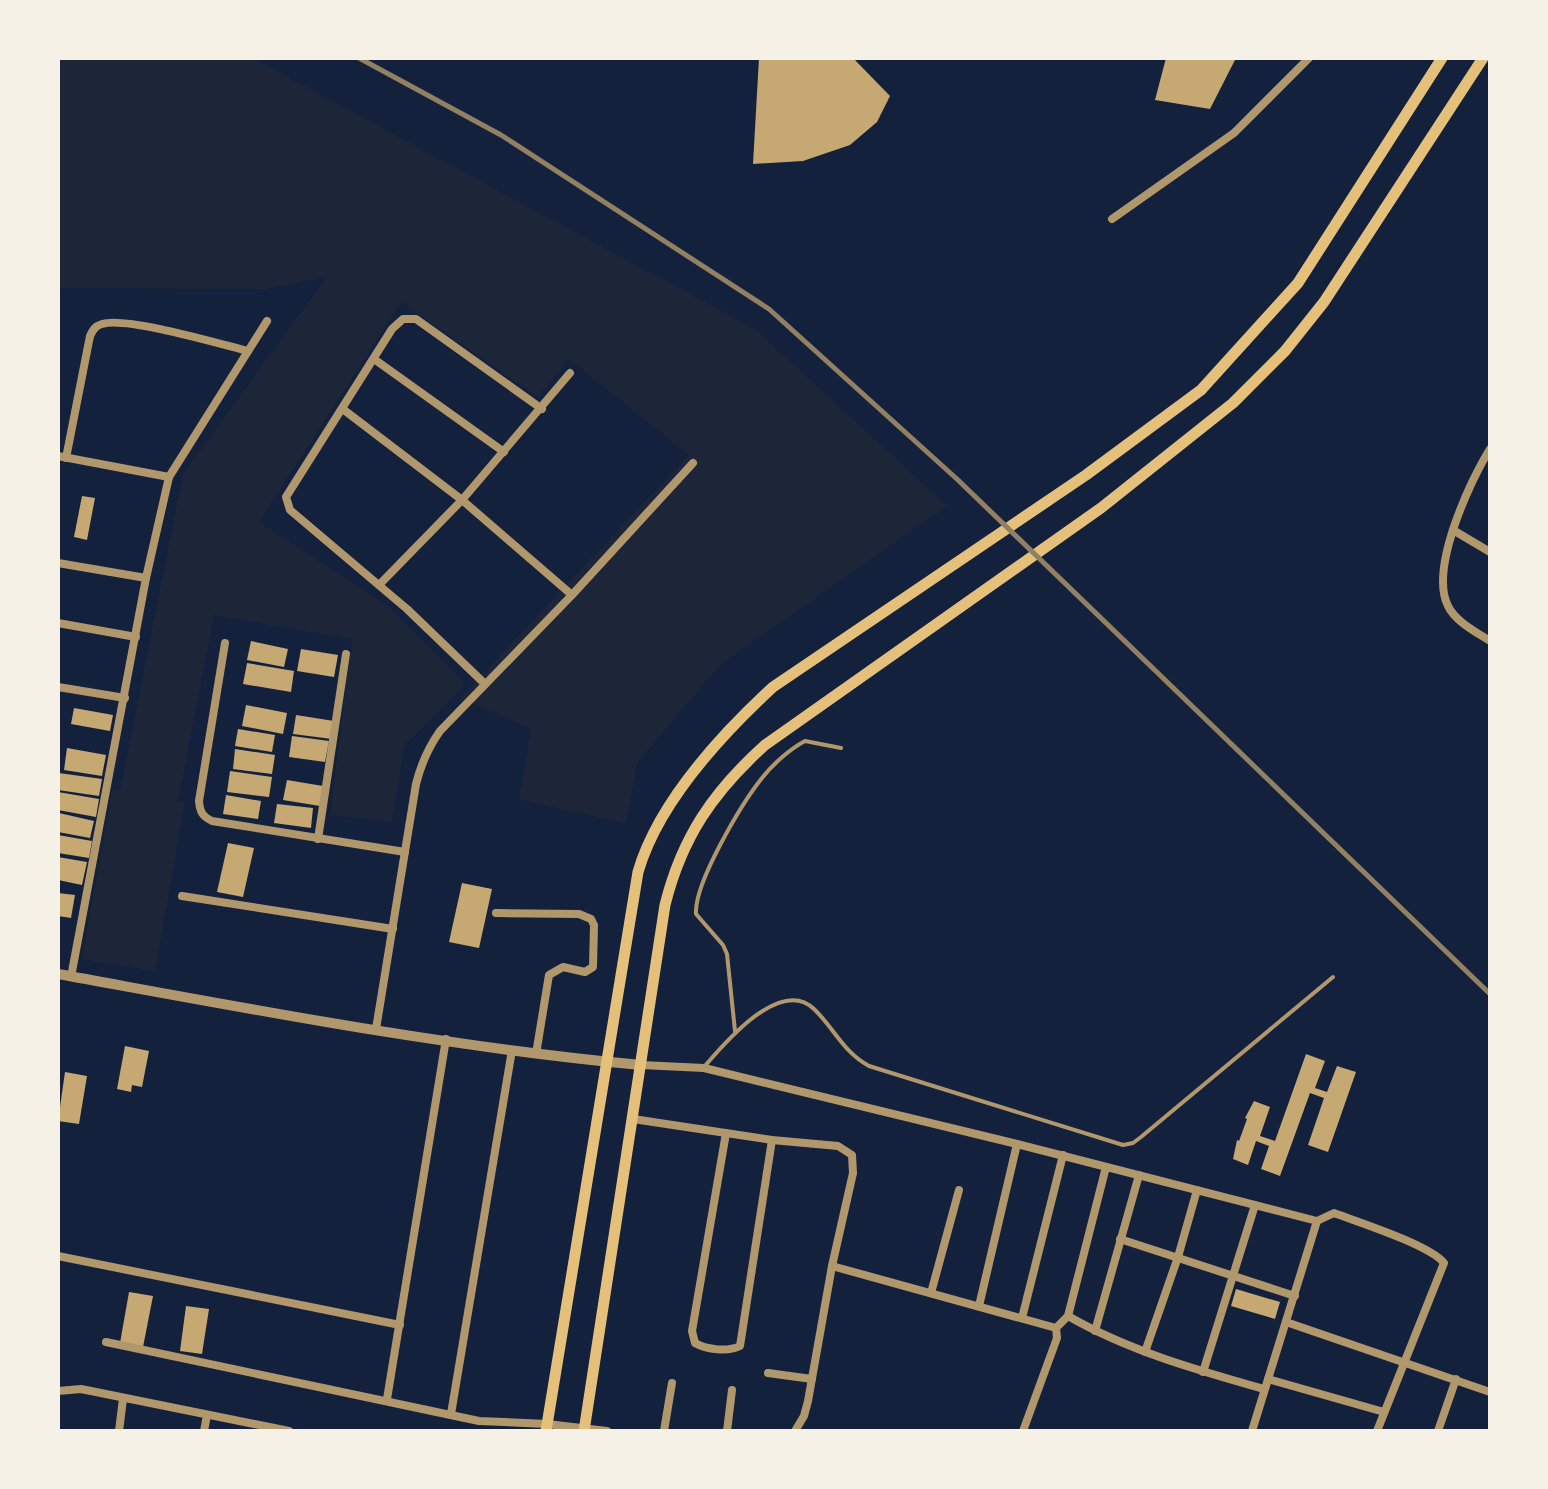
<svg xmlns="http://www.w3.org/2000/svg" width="1548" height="1489" font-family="Figtree,sans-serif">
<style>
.green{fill:#1d2539}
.building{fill:#c6a872}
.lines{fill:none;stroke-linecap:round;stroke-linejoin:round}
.service{stroke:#b1986c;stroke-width:4}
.minor{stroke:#b1986c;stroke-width:8}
.tertiary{stroke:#b1986c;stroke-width:10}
.secondary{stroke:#e5c07b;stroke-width:11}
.rail{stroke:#918062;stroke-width:5}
</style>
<rect width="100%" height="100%" fill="#14213d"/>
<polygon class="green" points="58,58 252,58 755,329 947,506 720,665 637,763 626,823 519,800 531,729 460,698 689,455 569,359 538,397 401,302 259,522 385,604 465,684 404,746 392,822 330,815 352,639 214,615 178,801 185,802 155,971 82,959 112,790 120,791 183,474 327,277 265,289 58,288"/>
<g class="building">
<polygon points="759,58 853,58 890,96 877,122 850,145 803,161 753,164"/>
<polygon points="1166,58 1236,58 1210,109 1155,100"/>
<polygon points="82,496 95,498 87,540 74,537"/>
<polygon points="251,641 288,649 284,667 247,660"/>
<polygon points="301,649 338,655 334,677 297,671"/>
<polygon points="247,663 294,671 291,692 243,684"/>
<polygon points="246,705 287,713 283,734 242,726"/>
<polygon points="74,708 113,715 110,731 71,724"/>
<polygon points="296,715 334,721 332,739 293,734"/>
<polygon points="238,729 275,735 272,752 235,746"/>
<polygon points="292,736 329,741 325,762 289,757"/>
<polygon points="67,748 106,755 102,776 64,770"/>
<polygon points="235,749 275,755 272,774 233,769"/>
<polygon points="230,771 272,777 269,797 227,792"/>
<polygon points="59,773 102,779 99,796 58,790"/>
<polygon points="287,780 323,786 320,806 283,800"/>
<polygon points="58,792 99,799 96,817 58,810"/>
<polygon points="226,795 261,801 258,819 223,814"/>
<polygon points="277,804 313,808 311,828 274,823"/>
<polygon points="59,813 94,821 90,838 58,832"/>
<polygon points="58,835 92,841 89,858 58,853"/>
<polygon points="228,843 254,848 243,897 217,892"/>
<polygon points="58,857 87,862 82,885 58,880"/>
<polygon points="462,883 492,889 479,948 449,942"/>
<polygon points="58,893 75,895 71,918 58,916"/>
<polygon points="125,1046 149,1051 142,1087 132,1085 131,1092 117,1089"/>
<polygon points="1306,1054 1325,1061 1315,1088 1327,1092 1337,1066 1356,1072 1328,1152 1308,1145 1324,1098 1310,1093 1280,1176 1261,1169 1269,1146 1256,1141 1248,1165 1233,1159 1237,1140 1239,1141 1247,1119 1245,1118 1254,1101 1270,1107 1260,1136 1275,1141"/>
<polygon points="65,1072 87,1076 79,1124 58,1121"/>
<polygon points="1236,1289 1280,1302 1275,1319 1231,1306"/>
<polygon points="129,1292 153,1296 143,1347 120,1343"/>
<polygon points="186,1306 209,1309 202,1354 180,1351"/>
</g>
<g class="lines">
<g class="service">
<path d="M735 1031 727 954 723 945 696 914C694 883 742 803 762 778 773 764 790 749 805 741L841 748"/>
<path d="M704 1067C723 1045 780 976 814 1009 834 1028 843 1052 869 1066L1123 1145 1133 1143 1141 1137 1333 977"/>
</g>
<g class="minor">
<polyline points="1112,219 1234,133 1309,58"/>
<polyline points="374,359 504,452"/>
<polyline points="344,410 462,500 572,595"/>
<path d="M1490 449C1470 481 1429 569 1448 606 1455 621 1476 632 1490 641"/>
<polyline points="58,456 169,477"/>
<path d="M66 458 90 336C93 330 95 326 102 324 125 316 220 344 248 351"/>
<polyline points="1453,530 1490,552"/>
<polyline points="58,563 146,578"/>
<polyline points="379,585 462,500 570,373"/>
<polyline points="58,623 136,637"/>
<path d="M225 643 199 801C200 812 202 816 212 821L405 852"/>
<polyline points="485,684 407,609 290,510 286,497 392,329 403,319 416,319 542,409"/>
<polyline points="58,687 125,698"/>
<polyline points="318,839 346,654"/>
<polyline points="182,896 393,929"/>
<polyline points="496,913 579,914 591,919 594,925 593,967 585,972 563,967 549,975 536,1054"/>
<polyline points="71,977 146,578 169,477 267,321"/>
<path d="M376 1029 416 784C421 764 428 748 440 731L572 595 693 463"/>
<polyline points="641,1065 704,1068 1017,1144 1317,1221"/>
<polyline points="633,1119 772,1140 838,1146 852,1155 853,1173 832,1266 808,1401 804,1416 795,1431"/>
<path d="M726 1133 692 1331 695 1343C707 1350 728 1352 740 1346L772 1140"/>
<polyline points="1120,1239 1295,1296"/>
<polyline points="58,1256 400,1325"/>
<polyline points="832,1266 1056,1328 1057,1338 1023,1431"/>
<polyline points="931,1293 959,1190"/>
<polyline points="979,1306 1017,1144"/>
<path d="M1068 1316C1129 1351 1197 1370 1264 1389"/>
<polyline points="1022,1318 1063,1155"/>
<polyline points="1286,1322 1490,1392"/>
<polyline points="1056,1328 1068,1316 1106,1167"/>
<polyline points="1095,1331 1139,1175"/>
<polyline points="106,1342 479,1421 547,1424 607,1431"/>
<polyline points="1145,1352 1178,1257 1197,1190"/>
<polyline points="1203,1372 1255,1205"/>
<polyline points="768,1373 812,1379"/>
<polyline points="1268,1379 1384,1412"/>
<polyline points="58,1391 81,1389 289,1431"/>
<polyline points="387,1399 446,1039"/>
<polyline points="451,1414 512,1050"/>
<polyline points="119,1431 123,1399"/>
<polyline points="204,1431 207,1415"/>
<polyline points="664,1431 672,1383"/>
<polyline points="727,1431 732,1390"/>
<path d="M1252 1431 1317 1221 1334 1213C1358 1222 1430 1245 1444 1263L1377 1431"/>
<polyline points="1438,1431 1456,1379"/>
</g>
<path class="tertiary" d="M58 974C251 1009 446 1047 641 1065"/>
<g class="secondary">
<path d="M546 1431 638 872C658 803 721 735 773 687L1086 475 1201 390 1298 283 1442 58"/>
<path d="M584 1431 665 905C682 837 713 792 765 745L1101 508 1233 403 1285 351 1324 302 1483 58"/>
</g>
<polyline class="rail" points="359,58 501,135 769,309 958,480 1490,994"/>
</g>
<rect width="1548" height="1489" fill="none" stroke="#f6f1e7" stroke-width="120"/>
</svg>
